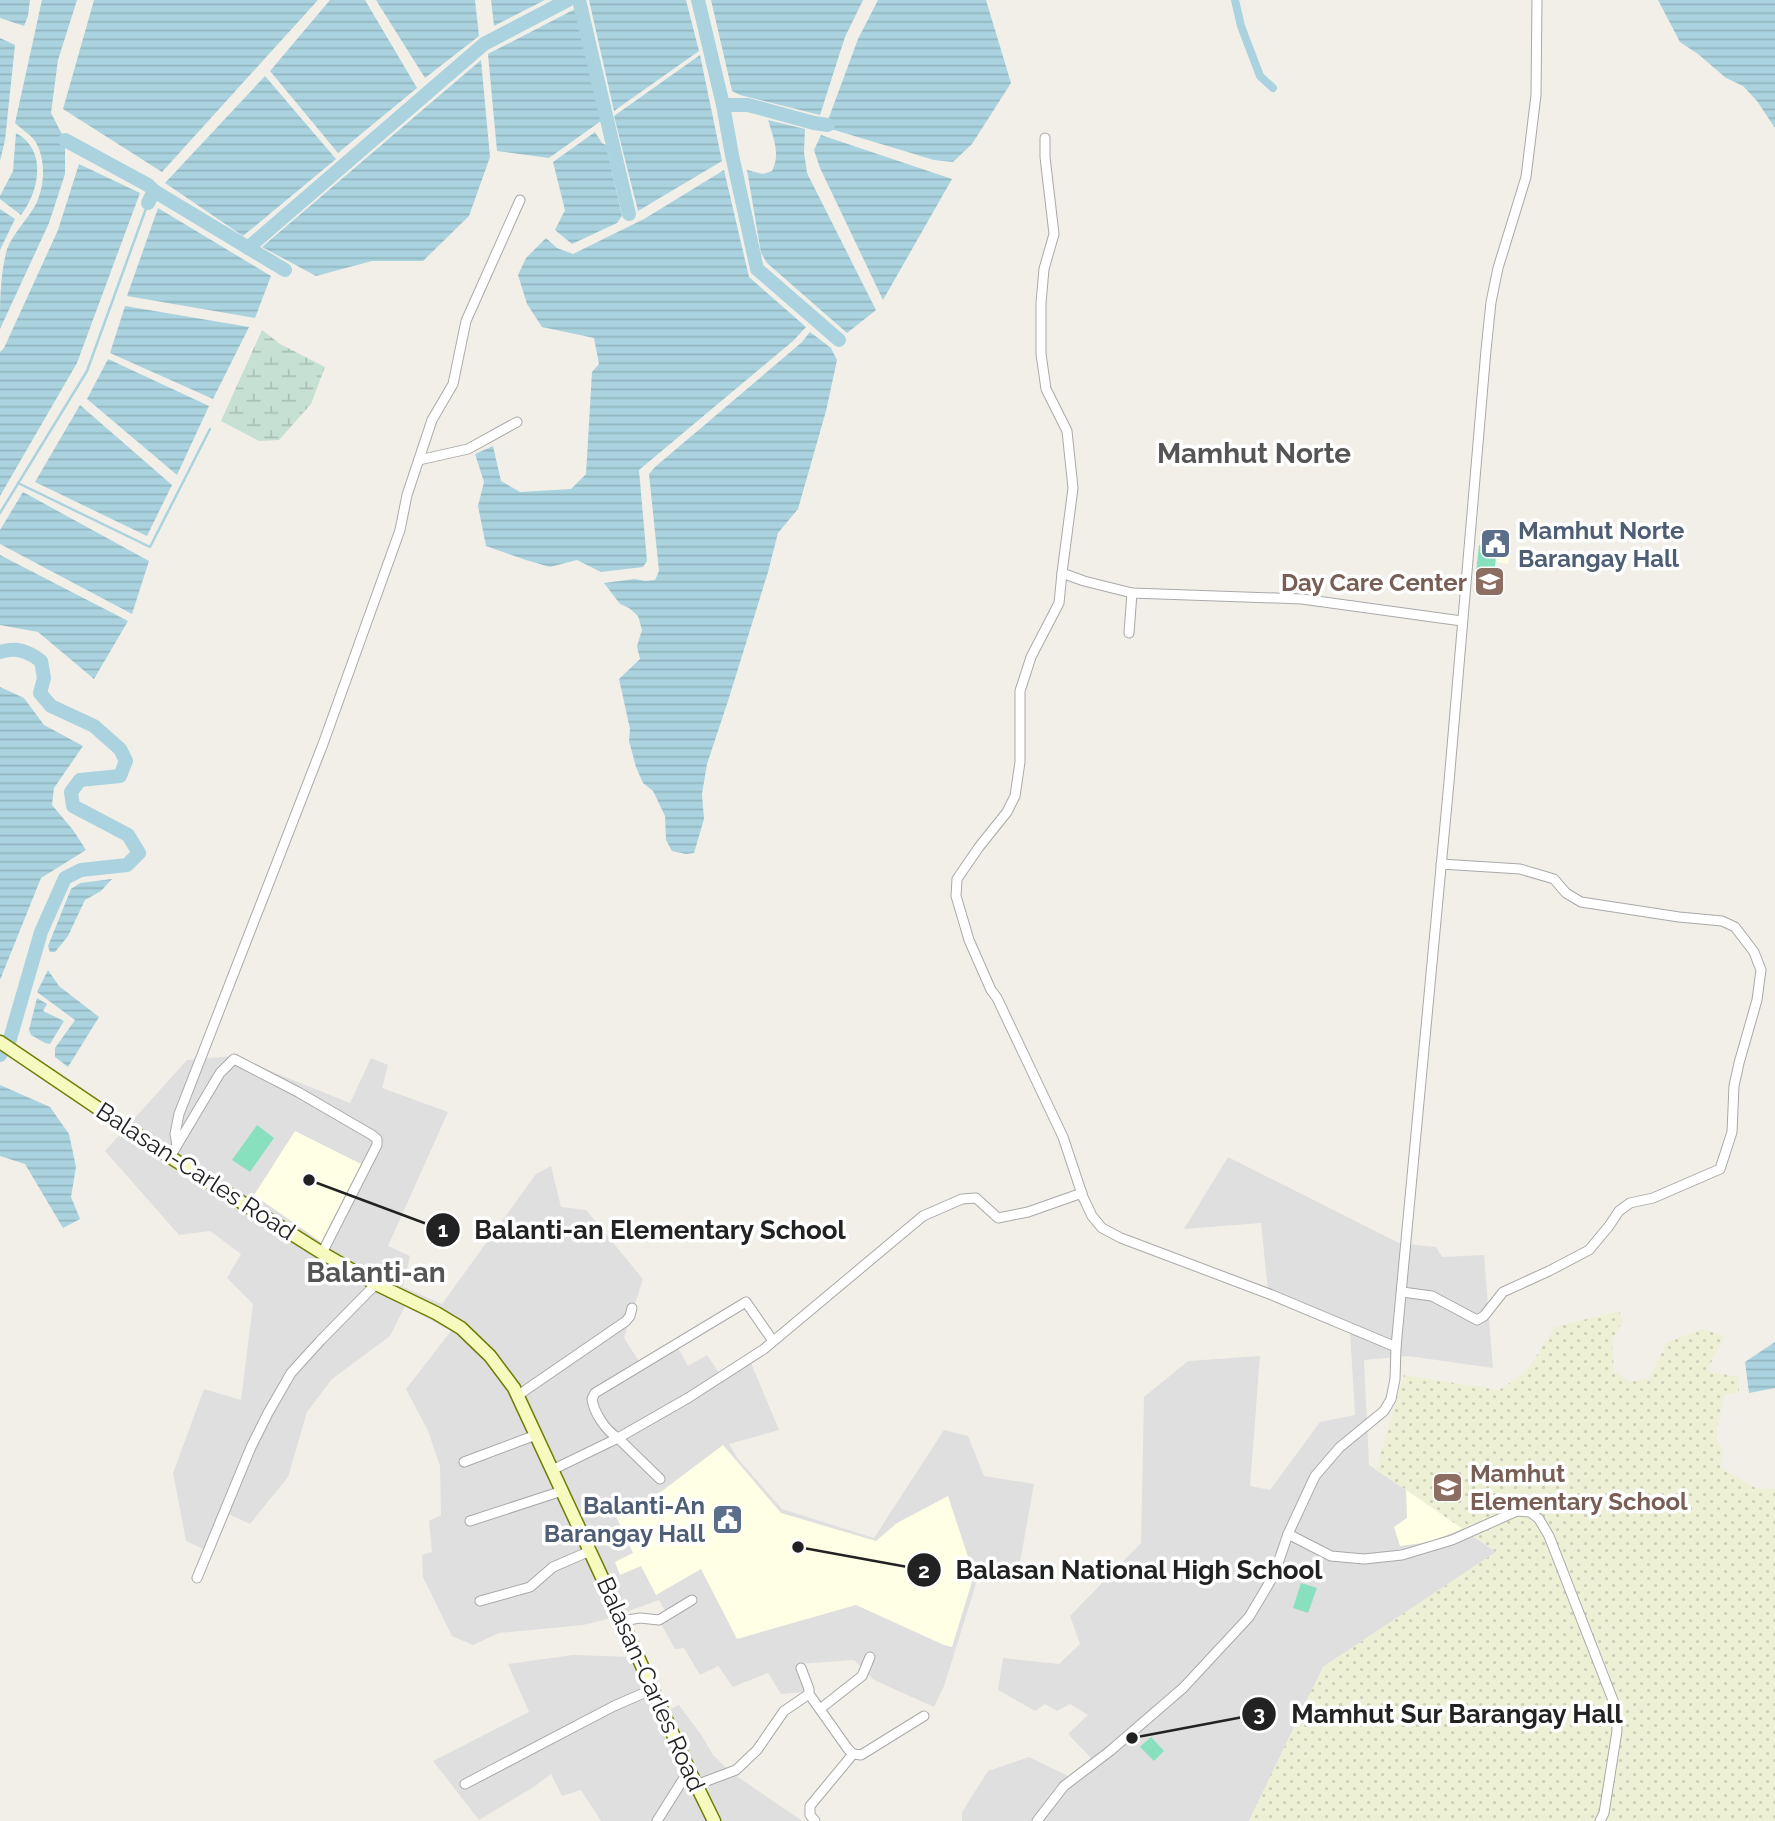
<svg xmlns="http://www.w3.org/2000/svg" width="1775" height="1821" font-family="Raleway,sans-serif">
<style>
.residential{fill:#e0dfdf}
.education{fill:#ffffe5}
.farmland{fill:url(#farmland-dots)}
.wetland{fill:url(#wetland-marsh)}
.pitch{fill:#88e0be}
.water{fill:url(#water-rules)}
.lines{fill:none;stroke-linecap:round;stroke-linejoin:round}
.stream{stroke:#aad3df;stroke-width:2.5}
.canal{stroke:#aad3df;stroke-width:8}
.river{stroke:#aad3df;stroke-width:14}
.minor-casing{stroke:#a9a9a9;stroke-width:11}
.secondary-casing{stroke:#707d05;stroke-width:15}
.minor{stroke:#fff;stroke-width:9}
.secondary{stroke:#f7fabf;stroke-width:12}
.labels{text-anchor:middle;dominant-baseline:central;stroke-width:7;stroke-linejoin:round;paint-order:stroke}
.service-label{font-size:24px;font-weight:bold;fill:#4e5e75;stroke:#fff;text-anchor:start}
.education-label{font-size:24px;font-weight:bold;fill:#785e54;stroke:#fff;text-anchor:end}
.street-label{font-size:24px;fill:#222;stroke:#fff}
.quarter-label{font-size:28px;font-weight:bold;fill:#555;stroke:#fff}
.leader{fill:none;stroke:#222;stroke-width:2.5}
.callout-dot{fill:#222;stroke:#fff;stroke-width:2.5}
.mark-label{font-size:21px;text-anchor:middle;font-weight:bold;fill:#fff}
.callout-label{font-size:26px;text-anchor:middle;font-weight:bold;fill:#222;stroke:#fff;stroke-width:7;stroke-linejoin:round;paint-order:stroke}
</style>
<defs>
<pattern id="farmland-dots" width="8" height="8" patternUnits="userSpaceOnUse" patternTransform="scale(1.75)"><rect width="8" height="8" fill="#eef0d5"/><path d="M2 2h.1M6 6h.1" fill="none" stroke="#ccceb7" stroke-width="1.8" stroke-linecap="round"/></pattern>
<pattern id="wetland-marsh" width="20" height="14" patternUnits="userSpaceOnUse" patternTransform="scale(1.75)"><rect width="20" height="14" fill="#c6e0d4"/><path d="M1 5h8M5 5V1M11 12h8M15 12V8" fill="none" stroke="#aac0b6"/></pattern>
<pattern id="water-rules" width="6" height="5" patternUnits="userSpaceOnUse" patternTransform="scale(1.75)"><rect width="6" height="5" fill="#aad3df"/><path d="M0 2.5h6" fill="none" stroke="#92b5bf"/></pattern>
</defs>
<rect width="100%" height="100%" fill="#f2efe9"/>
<g class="residential">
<polygon points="233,1056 350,1103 371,1058 388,1065 382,1088 448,1112 388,1246 410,1256 403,1287 442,1304 536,1174 551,1166 561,1207 586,1210 643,1279 624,1338 642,1366 677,1346 688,1366 707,1355 724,1380 751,1363 779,1430 729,1444 738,1459 782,1509 874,1538 944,1430 968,1436 984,1476 1034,1484 1019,1568 980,1571 944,1686 934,1707 874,1680 854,1660 797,1664 806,1692 781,1694 768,1673 733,1687 718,1666 700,1675 684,1648 675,1649 660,1622 668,1616 659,1600 607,1619 583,1625 499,1633 473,1645 452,1636 423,1577 422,1555 432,1552 429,1521 441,1515 440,1466 428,1431 406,1389 451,1331 405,1306 390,1336 332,1379 307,1412 288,1477 250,1524 222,1511 203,1549 186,1541 173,1473 204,1389 241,1400 253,1304 227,1278 241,1254 210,1231 179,1235 105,1151 187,1060"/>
<polygon points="1228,1157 1399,1243 1436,1247 1442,1257 1484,1255 1493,1368 1408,1356 1364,1360 1369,1465 1496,1552 1323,1667 1249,1821 962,1821 962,1812 988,1771 1029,1757 1068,1776 1091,1758 1068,1734 1088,1715 1070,1704 1057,1711 1045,1704 1035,1711 998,1690 1003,1658 1059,1664 1080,1644 1070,1616 1141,1543 1144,1397 1188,1361 1260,1356 1250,1486 1270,1490 1320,1422 1355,1415 1350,1332 1268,1291 1261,1223 1184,1229"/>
<polygon points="573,1655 629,1657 660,1714 679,1705 702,1736 713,1755 732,1773 801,1820 801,1821 601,1821 581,1790 562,1796 551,1774 535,1786 479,1820 433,1761 529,1712 508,1664"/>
</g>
<g class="education">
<polygon points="1500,546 1511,548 1508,564 1497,562"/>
<polygon points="295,1131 361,1164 321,1242 254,1195"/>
<polygon points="723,1445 781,1513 876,1541 897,1523 948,1496 974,1575 952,1647 944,1645 856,1605 737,1639 701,1569 656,1595 641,1566 620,1575 615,1562 633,1553 616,1516 650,1500"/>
<polygon points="1405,1458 1491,1517 1430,1542 1400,1546 1394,1527 1407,1518"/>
</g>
<polygon class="farmland" points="1619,1311 1623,1321 1612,1339 1614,1371 1629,1382 1650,1378 1666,1343 1703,1329 1724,1336 1707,1371 1739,1377 1739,1393 1725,1394 1717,1426 1717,1440 1723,1450 1720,1467 1757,1489 1775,1489 1775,1821 1249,1821 1323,1667 1496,1552 1376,1469 1404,1375 1499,1390 1526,1372 1555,1327"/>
<polygon class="wetland" points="262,330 280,344 325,367 311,404 279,440 259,441 221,421"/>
<g class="pitch">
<polygon points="1479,545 1497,547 1494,575 1476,572"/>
<polygon points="257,1125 274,1138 250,1172 232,1160"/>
<polygon points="1301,1583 1317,1588 1308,1613 1293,1608"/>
<polygon points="1151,1737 1164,1751 1154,1761 1140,1747"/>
</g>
<g class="water">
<polygon points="0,0 30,0 28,16 24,26 0,18"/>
<path d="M42 0H77L58 60 51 113 65 140V174L49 223 0 329C0 302 0 275 7 249 14 232 28 219 36 204 45 185 46 159 35 141 30 134 21 129 15 123Z"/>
<polygon points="94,0 318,0 162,172 63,109"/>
<polygon points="330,0 365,0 417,88 338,153 270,71"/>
<polygon points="376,0 475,0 479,36 425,78"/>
<polygon points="491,0 545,0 494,26"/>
<polygon points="589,0 686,0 699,51 614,111"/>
<polygon points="711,0 863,0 845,37 820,115 740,95 732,91"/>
<polygon points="878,0 986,0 1011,83 972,144 953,162 934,160 831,129 828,125 828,120 858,39"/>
<polygon points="1658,0 1775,0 1775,128 1757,101 1743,86 1726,78 1698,54 1680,42"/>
<polygon points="575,9 601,121 549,158 497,151 488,54"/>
<polygon points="0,38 15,45 5,140 0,161"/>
<polygon points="700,55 722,161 638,211 614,116"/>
<polygon points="481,60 490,157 469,216 423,261 372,261 316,276 262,247"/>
<polygon points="265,76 336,159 243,236 165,183"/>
<path d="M768 120 805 129 804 152 807 173 876 310 847 333 767 263 761 253 747 170 763 174 772 171C781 154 773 137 768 120Z"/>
<polygon points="595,132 602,143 606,145 622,216 617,223 572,244 555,230 565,210 553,162"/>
<path d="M16 133C48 150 39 192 21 215L0 199V196L13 171Z"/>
<polygon points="821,135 952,179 883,300 820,168 814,150"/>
<polygon points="79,164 140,193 77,363 0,496 0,352 4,348 58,230"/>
<polygon points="724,170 749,277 806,327 793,341 639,470 647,561 643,567 601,572 577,560 550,567 526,560 486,546 478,506 484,482 475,454 493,446 501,481 520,492 571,489 586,474 592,372 599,364 594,338 542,327 527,304 518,275 526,258 546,238 557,248 573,254 644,219"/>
<polygon points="158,208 271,276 255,318 127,296"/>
<polygon points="0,209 15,219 0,250"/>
<polygon points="125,306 249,327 213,399 110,353"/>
<polygon points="810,332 831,348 837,360 826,411 798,509 778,533 768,572 728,701 707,764 702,794 704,819 694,853 686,854 672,851 666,840 665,816 653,791 643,783 636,767 629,741 630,729 619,679 640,659 637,646 642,630 638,616 629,608 620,604 604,583 635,579 645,581 655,580 659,571 649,474 655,467 801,343"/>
<polygon points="108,359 209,406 177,475 87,399"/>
<polygon points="80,405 172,485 147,536 35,482"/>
<polygon points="23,492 149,561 132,614 0,544 0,530"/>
<polygon points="0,555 128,621 94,679 38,632 0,625"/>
<polygon points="0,687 24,698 44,725 83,746 54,788 52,805 73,830 86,850 41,878 0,980"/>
<polygon points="112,879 101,891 85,900 68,936 55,952 50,952 48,946 71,889 80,883"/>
<polygon points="48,970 59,986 99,1017 68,1067 55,1057 55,1048 75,1020 37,992"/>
<polygon points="37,998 47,1004 43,1011 64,1021 50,1044 45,1043 31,1035 29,1030"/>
<polygon points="0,1085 50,1107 69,1134 76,1167 71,1197 80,1219 63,1228 25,1164 0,1156"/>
<polygon points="1775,1342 1775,1388 1749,1393 1745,1362"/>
</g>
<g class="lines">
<g class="stream">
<polyline points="18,483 150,547 210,429"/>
<polyline points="0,513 87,371 148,203"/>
</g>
<polyline class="canal" points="1235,0 1241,26 1260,76 1273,88"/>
<g class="river">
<polyline points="579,0 629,214"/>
<polyline points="698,0 723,105 732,155 757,269 839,340"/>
<polyline points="723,105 748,105 814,123 828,125"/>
<polyline points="65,140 148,185 154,191 148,203"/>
<polyline points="154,191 285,270"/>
<polyline points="248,248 484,44 568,0"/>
<path d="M0 652C16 647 28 651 41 661L44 678 40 693 51 706 94 726 120 749 126 761 120 776 80 780 71 792 73 806 128 835 139 853 127 865 81 870 65 878 41 932 10 1039 0 1055"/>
</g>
<defs>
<g id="minor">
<polyline points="1045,138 1045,157 1054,234 1044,269 1041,303 1041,354 1046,389 1067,431 1073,488 1062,573 1084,581 1132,593 1302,599 1462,621"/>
<polyline points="419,460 468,449 517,422"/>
<polyline points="1062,573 1059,603 1031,657 1020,691 1020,762 1015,796 1007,812 979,847 957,879 956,896 969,940 991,990 997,998 1063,1137 1083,1197 1092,1216 1102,1228 1121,1238 1272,1295 1396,1347"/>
<polyline points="1129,633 1132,593"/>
<polyline points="177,1145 175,1134 179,1114 323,744 400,530 407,495 432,420 453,384 466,321 520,200"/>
<polyline points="170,1157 220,1073 234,1059 298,1092 372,1135 377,1139 377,1145 322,1253"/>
<polyline points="1402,1292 1432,1296 1477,1320 1484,1316 1503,1292 1549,1271 1589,1250 1609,1226 1619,1211 1630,1203 1653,1198 1720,1169 1732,1132 1734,1086 1739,1063 1757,1000 1761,970 1754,952 1735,927 1722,921 1679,917 1581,902 1566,893 1554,879 1520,869 1441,864"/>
<path d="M773 1341 746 1302 595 1393 592 1399C594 1413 606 1431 618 1438L688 1398 764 1349 923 1216 962 1199 976 1198 998 1218 1028 1212 1082 1193"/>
<polyline points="517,1396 626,1321 630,1316 632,1308"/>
<polyline points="464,1462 536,1435"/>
<polyline points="552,1470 618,1438 660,1479"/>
<polyline points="470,1521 562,1491"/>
<polyline points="1288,1534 1331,1556 1364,1559 1402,1555 1452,1540 1517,1511 1530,1512 1539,1519 1549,1536 1616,1708 1617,1731 1604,1813 1600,1821"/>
<polyline points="197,1578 251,1447 268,1413 291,1373 320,1341 376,1284"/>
<polyline points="480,1601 530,1587 553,1567 590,1551"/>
<polyline points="622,1621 640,1618 659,1620 692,1600"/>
<polyline points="809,1694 848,1749 853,1754 861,1755 924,1716"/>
<polyline points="820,1709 862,1676 870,1657"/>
<polyline points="465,1784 614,1706 653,1689"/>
<polyline points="696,1785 736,1770 757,1750 784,1711 809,1694 809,1689 801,1668"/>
<polyline points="657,1821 689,1770"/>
<polyline points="815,1821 810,1815 810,1806 853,1754"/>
<polyline points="1037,1821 1064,1786 1110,1751 1183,1688 1249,1617 1274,1575 1288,1534 1315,1476 1340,1447 1384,1411 1391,1399 1395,1379 1396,1347 1449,782 1486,350 1491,302 1498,268 1526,177 1536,95 1537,0"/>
</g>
<polyline id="secondary" points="0,1042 170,1157 322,1253 376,1284 436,1313 461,1328 490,1356 514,1388 600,1573 689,1770 714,1821"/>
</defs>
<use href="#minor" class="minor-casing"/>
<use href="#secondary" class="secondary-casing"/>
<use href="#minor" class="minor"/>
<use href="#secondary" class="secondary"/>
</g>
<defs>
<symbol id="civic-square" viewBox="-11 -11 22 22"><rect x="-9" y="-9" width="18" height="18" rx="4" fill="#5c6f8a" stroke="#fff"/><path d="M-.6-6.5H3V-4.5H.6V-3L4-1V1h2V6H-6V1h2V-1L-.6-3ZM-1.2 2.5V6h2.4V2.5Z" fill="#fff"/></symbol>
<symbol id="school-square" viewBox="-11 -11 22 22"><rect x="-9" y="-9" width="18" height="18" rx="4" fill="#8d6e63" stroke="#fff"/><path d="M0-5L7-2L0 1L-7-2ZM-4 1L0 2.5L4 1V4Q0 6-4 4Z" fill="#fff"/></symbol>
</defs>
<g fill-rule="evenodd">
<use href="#civic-square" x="1478" y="526" width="35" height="35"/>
<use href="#school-square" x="1472" y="564" width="35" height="35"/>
<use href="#school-square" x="1430" y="1470" width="35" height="35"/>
<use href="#civic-square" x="710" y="1502" width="35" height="35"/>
</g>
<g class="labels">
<g class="service-label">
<text x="1518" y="530">Mamhut Norte<tspan x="1518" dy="28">Barangay Hall</tspan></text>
<text x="705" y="1505" text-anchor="end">Balanti-An<tspan x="705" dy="28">Barangay Hall</tspan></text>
</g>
<g class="education-label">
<text x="1467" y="582">Day Care Center</text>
<text x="1470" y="1473" text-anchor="start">Mamhut<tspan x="1470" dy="28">Elementary School</tspan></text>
</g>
<g class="street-label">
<text transform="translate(196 1171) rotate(33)">Balasan-Carles Road</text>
<text transform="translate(651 1684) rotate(66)">Balasan-Carles Road</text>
</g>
<g class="quarter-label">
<text x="1254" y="453">Mamhut Norte</text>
<text x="376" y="1272">Balanti-an</text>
</g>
</g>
<path class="leader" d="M309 1180L443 1230M798 1547L924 1570M1132 1738L1259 1714"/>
<g class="callout-dot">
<circle cx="309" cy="1180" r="7"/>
<circle cx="798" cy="1547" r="7"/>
<circle cx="1132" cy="1738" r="7"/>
<circle cx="443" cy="1230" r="18"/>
<circle cx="924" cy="1570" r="18"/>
<circle cx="1259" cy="1714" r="18"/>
</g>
<g class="mark-label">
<text x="443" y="1237">1</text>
<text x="924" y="1578">2</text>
<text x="1259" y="1721">3</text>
</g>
<g class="callout-label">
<text x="660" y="1239">Balanti-an Elementary School</text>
<text x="1139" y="1579">Balasan National High School</text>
<text x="1457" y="1723">Mamhut Sur Barangay Hall</text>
</g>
</svg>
